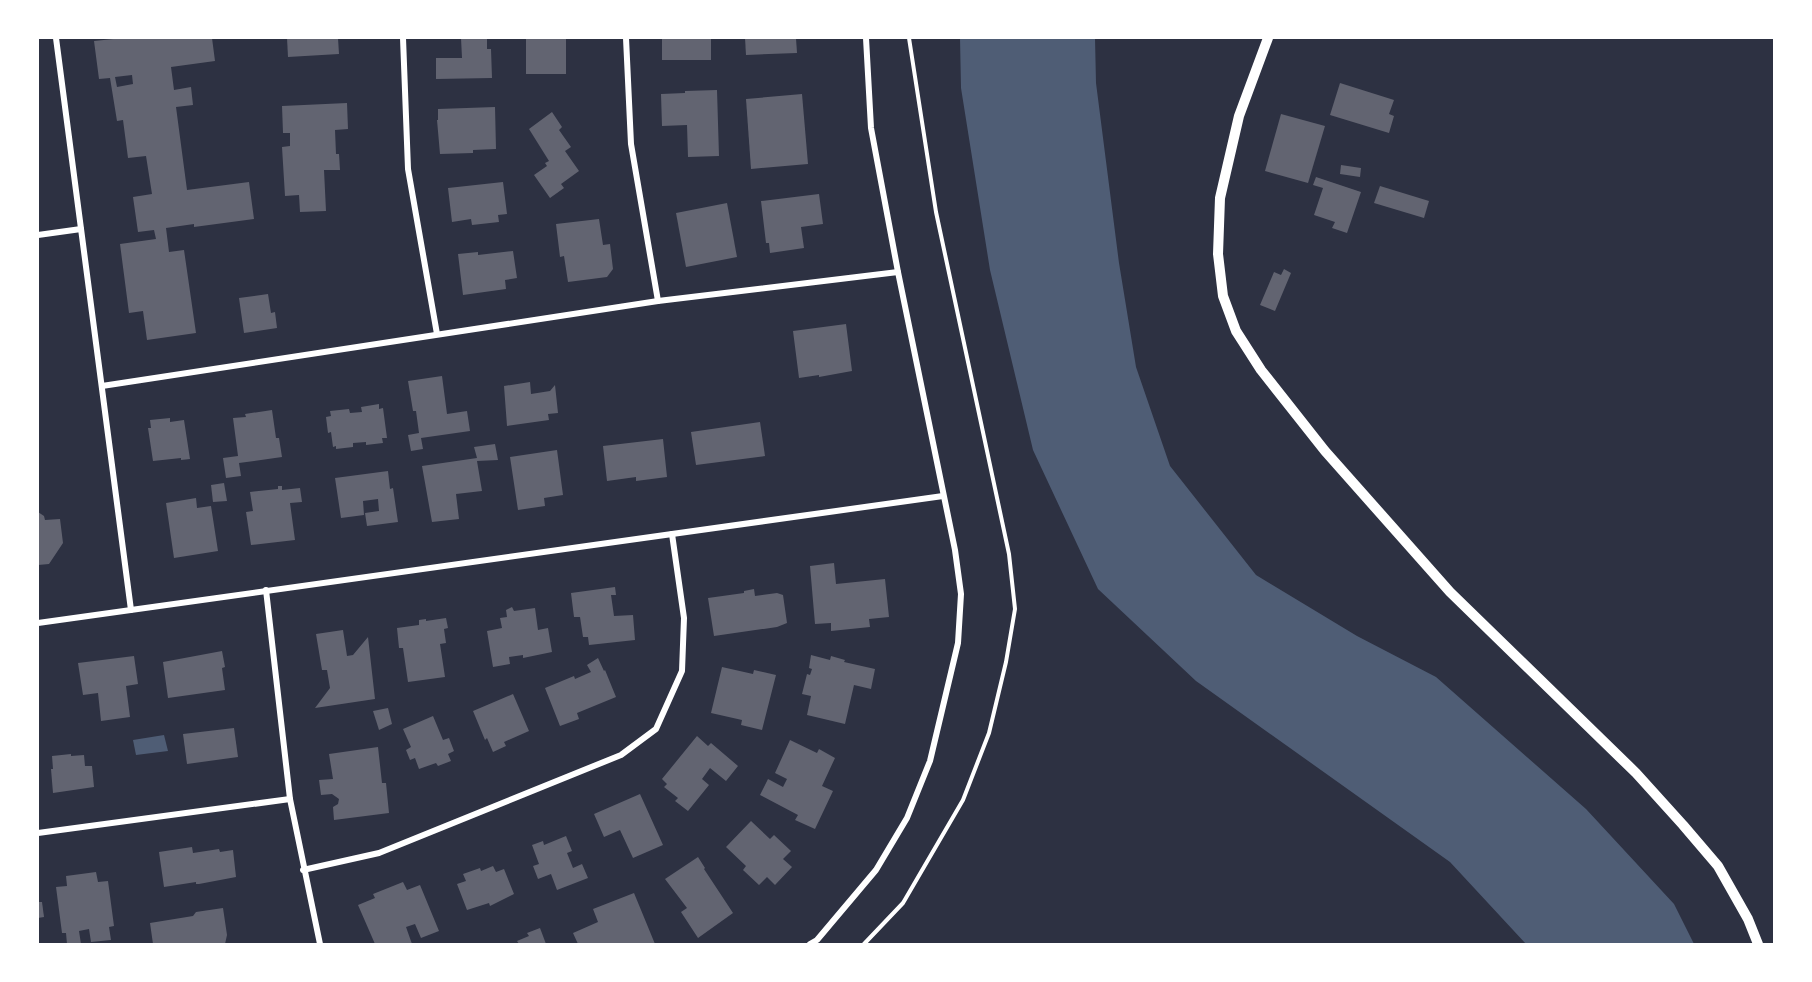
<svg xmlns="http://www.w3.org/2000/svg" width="1812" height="982" font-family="'PT Sans',sans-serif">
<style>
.water{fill:#4f5d75}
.building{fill:#626471;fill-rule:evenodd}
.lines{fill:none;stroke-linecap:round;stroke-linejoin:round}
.path{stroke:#fff;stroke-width:4}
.minor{stroke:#fff;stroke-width:6}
.tertiary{stroke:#fff;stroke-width:10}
</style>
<rect width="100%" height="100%" fill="#2d3142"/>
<g class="water">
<polygon points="960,38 1095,38 1096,83 1119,263 1136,367 1170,466 1256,575 1357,636 1436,677 1586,809 1674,904 1694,944 1526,944 1450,862 1196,681 1098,589 1033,450 990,270 961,88"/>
<polygon points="164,735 168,751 136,755 133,740"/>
</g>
<g class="building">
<path d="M123 38H212L215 61 171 67 174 90 191 87 193 105 176 107 187 190 249 182 254 219 194 227V224L166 228 169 252 184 250 196 333 147 340 143 311 129 313 120 244 156 239 154 230 138 232 133 197 152 194 146 156 128 158 123 120 117 121 110 78 99 79 94 41ZM132 75 133 84 117 87 115 77Z"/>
<polygon points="287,38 338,38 339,54 288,57"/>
<polygon points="461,38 487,38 487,49 491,49 492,78 436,79 436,58 462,58"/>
<rect x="526" y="38" width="40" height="36"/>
<rect x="662" y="38" width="49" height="22"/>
<polygon points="745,38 796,38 797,53 746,55"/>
<polygon points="1340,83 1394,100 1389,114 1394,116 1389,133 1330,115"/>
<polygon points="717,90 719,156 688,157 687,125 662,126 661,94 685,93 685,91"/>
<polygon points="802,94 808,164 751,169 746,99"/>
<polygon points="347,103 348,129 335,130 336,154 339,154 340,170 324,170 326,211 300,212 299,195 285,196 282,147 290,146 290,133 283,133 282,106"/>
<polygon points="495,107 496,149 473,150 473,153 440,154 437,120 438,120 438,109"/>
<polygon points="552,112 562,127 559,130 571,147 565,151 579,171 561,184 564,188 550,198 534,175 547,166 545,163 549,161 529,129"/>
<polygon points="1281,114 1325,126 1308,183 1265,171"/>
<polygon points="1341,165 1361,168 1360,177 1340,174"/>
<polygon points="1316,177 1361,192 1347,233 1332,228 1335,222 1314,215 1323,188 1313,185"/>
<polygon points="503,182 507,214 498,215 499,222 472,225 471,219 452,222 448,188"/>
<polygon points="1380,186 1429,201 1424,218 1374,203"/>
<polygon points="819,194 823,224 801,227 804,248 770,253 769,243 766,243 761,201"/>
<polygon points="727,203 737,257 686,267 676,213"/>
<polygon points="599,219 603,245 610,244 613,269 607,277 568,282 564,256 560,257 556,224"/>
<polygon points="513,251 517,278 505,280 506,289 463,295 458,254 478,252 478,255"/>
<polygon points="1284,269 1291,273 1275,311 1260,305 1274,272 1281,275"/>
<polygon points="268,294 271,313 275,312 277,328 244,333 239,298"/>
<polygon points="846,324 852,371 819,377 819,375 799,378 793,331"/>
<polygon points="442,376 447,414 467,411 470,431 421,438 423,449 411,451 408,435 419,433 416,411 413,411 408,381"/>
<polygon points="530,382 531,394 550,391 555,385 558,413 548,414 549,420 507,426 504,386"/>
<polygon points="379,404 379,409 383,408 387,438 382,438 383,443 366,445 366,442 353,443 353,447 336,449 336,446 333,447 331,432 328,433 326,417 331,416 330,411 349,409 350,413 362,412 361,407"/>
<polygon points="272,410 276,438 279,438 282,457 239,463 241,476 226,478 223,458 238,456 233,418 246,417 245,414"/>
<polygon points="170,418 170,422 184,420 190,459 181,460 181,458 153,461 148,428 151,428 150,420"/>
<polygon points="760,422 765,456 696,465 691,432"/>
<polygon points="663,439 667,477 636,481 636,477 607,481 603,446"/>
<polygon points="495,444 498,460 477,461 482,491 456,494 459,519 432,522 422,466 477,458 474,447"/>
<polygon points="557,450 563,495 544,498 545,506 518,510 510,457"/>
<polygon points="388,471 390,489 393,488 398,522 367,526 365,513 379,511 378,499 363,501 364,515 341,518 335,478"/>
<polygon points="224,483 227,501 213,502 211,485"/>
<polygon points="278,486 282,486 282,490 300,488 302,502 290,503 295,540 251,545 246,512 253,511 250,492 278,489"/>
<polygon points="196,498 197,508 211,506 218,551 174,558 166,503"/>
<polygon points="38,512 44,516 45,520 60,519 63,543 49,564 38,565"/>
<polygon points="834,563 836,584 885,579 889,617 869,619 870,627 831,631 831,623 815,624 810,566"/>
<polygon points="615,587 616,595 611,595 614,616 633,615 635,640 589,645 588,637 583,637 580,617 574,617 571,593"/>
<polygon points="754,589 755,596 777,593 783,595 787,623 777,627 714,636 708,598 744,593 744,591"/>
<polygon points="512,607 514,611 535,608 538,630 548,628 552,652 523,658 523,655 509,657 510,664 493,667 487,631 502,628 500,618 507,617 506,610"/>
<polygon points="446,618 448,628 444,629 446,643 440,644 445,677 408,682 403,648 399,648 397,628 419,625 419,620 426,619 426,621"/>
<polygon points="343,630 347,656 353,655 368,637 375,699 315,708 330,688 327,670 322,670 316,634"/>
<polygon points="222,651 225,667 222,668 225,690 168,698 163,662"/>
<polygon points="811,655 830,660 831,656 845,660 844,662 875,669 871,689 854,685 845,724 807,715 811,696 802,694 807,674 810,675 812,669 809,668"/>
<polygon points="134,656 138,684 126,686 130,717 101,721 98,693 83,695 78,663"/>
<polygon points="598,658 604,671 605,670 616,697 577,713 579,719 560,726 545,688 574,676 575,679 591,672 587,665"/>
<polygon points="722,667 753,674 754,670 776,675 762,730 741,725 742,720 711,713"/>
<polygon points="513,694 529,731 504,742 506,746 493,752 487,738 485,740 473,711"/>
<polygon points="388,708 392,724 379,730 373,711"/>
<polygon points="433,716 443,740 449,738 454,751 448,754 451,761 438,766 436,763 419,769 415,758 410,760 406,750 411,747 403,729"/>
<polygon points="234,728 238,757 187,764 183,734"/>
<polygon points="697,736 708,746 711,743 738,766 726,781 710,768 702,779 709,785 688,811 675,801 678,798 664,787 667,784 662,779"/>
<polygon points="790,740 817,753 819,749 835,758 822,786 833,791 815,829 795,820 798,815 760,795 768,779 783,787 787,779 775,773"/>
<polygon points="378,747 382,783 386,783 389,813 334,820 333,807 338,804 339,799 332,794 321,795 319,780 333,779 329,754"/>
<polygon points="71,754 71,756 84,755 85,766 92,766 94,787 53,793 51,769 53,769 52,756"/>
<polygon points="640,794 663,845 633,858 620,830 604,837 594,814"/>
<polygon points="751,821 770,839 774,835 791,851 783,859 792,867 775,885 767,877 759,885 743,870 746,866 726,847"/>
<polygon points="566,836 572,851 567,853 573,868 582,864 588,878 557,890 551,874 538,879 533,866 539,864 532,845 543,841 544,845"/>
<polygon points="192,847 193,853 219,849 220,852 233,850 236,877 199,884 196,884 196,882 164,887 159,852"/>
<polygon points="698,857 705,868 704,869 733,913 698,938 681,912 687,908 665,879"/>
<polygon points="493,866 496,872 504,869 514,894 490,906 489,903 467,910 457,884 466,881 463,874 480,868 481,871"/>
<polygon points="96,872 98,882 108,881 114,926 109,927 111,940 91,942 89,929 79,931 81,944 67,944 66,933 62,933 56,887 67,886 66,876"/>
<polygon points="403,882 407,890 420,885 439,931 421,938 415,924 406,927 412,944 375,944 358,905 375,898 373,894"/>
<polygon points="634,893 655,944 578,944 573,933 598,922 593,909"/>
<polygon points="38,902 42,902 44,917 38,918"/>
<polygon points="223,908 227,935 225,944 153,944 150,923 193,916 196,912"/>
<polygon points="540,928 546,944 519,944 517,941 529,936 527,933"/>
</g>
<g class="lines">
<polyline class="path" points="864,944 903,903 963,800 989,733 1006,662 1015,609 1009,554 936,212 909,38"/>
<g class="minor">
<polyline points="56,38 131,610"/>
<polyline points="403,38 408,169 437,334"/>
<polyline points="626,38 631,144 658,301"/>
<polyline points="38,235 81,229"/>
<polyline points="102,386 658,301 898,272"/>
<polyline points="266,590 290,799 320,944"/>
<polyline points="38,623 943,496"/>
<polyline points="38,833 290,799"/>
<polyline points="303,870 379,853 621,755 656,729 682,671 684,618 672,534"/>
<polyline points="810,944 817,940 876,870 907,818 930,761 958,643 961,594 955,550 898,272 871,128 866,38"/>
</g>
<polyline class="tertiary" points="1268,38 1239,116 1220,198 1218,254 1223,296 1236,331 1261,370 1325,451 1450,592 1636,773 1683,825 1718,866 1748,919 1758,944"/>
</g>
<rect width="1812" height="982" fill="none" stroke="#ffffff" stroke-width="78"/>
</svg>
